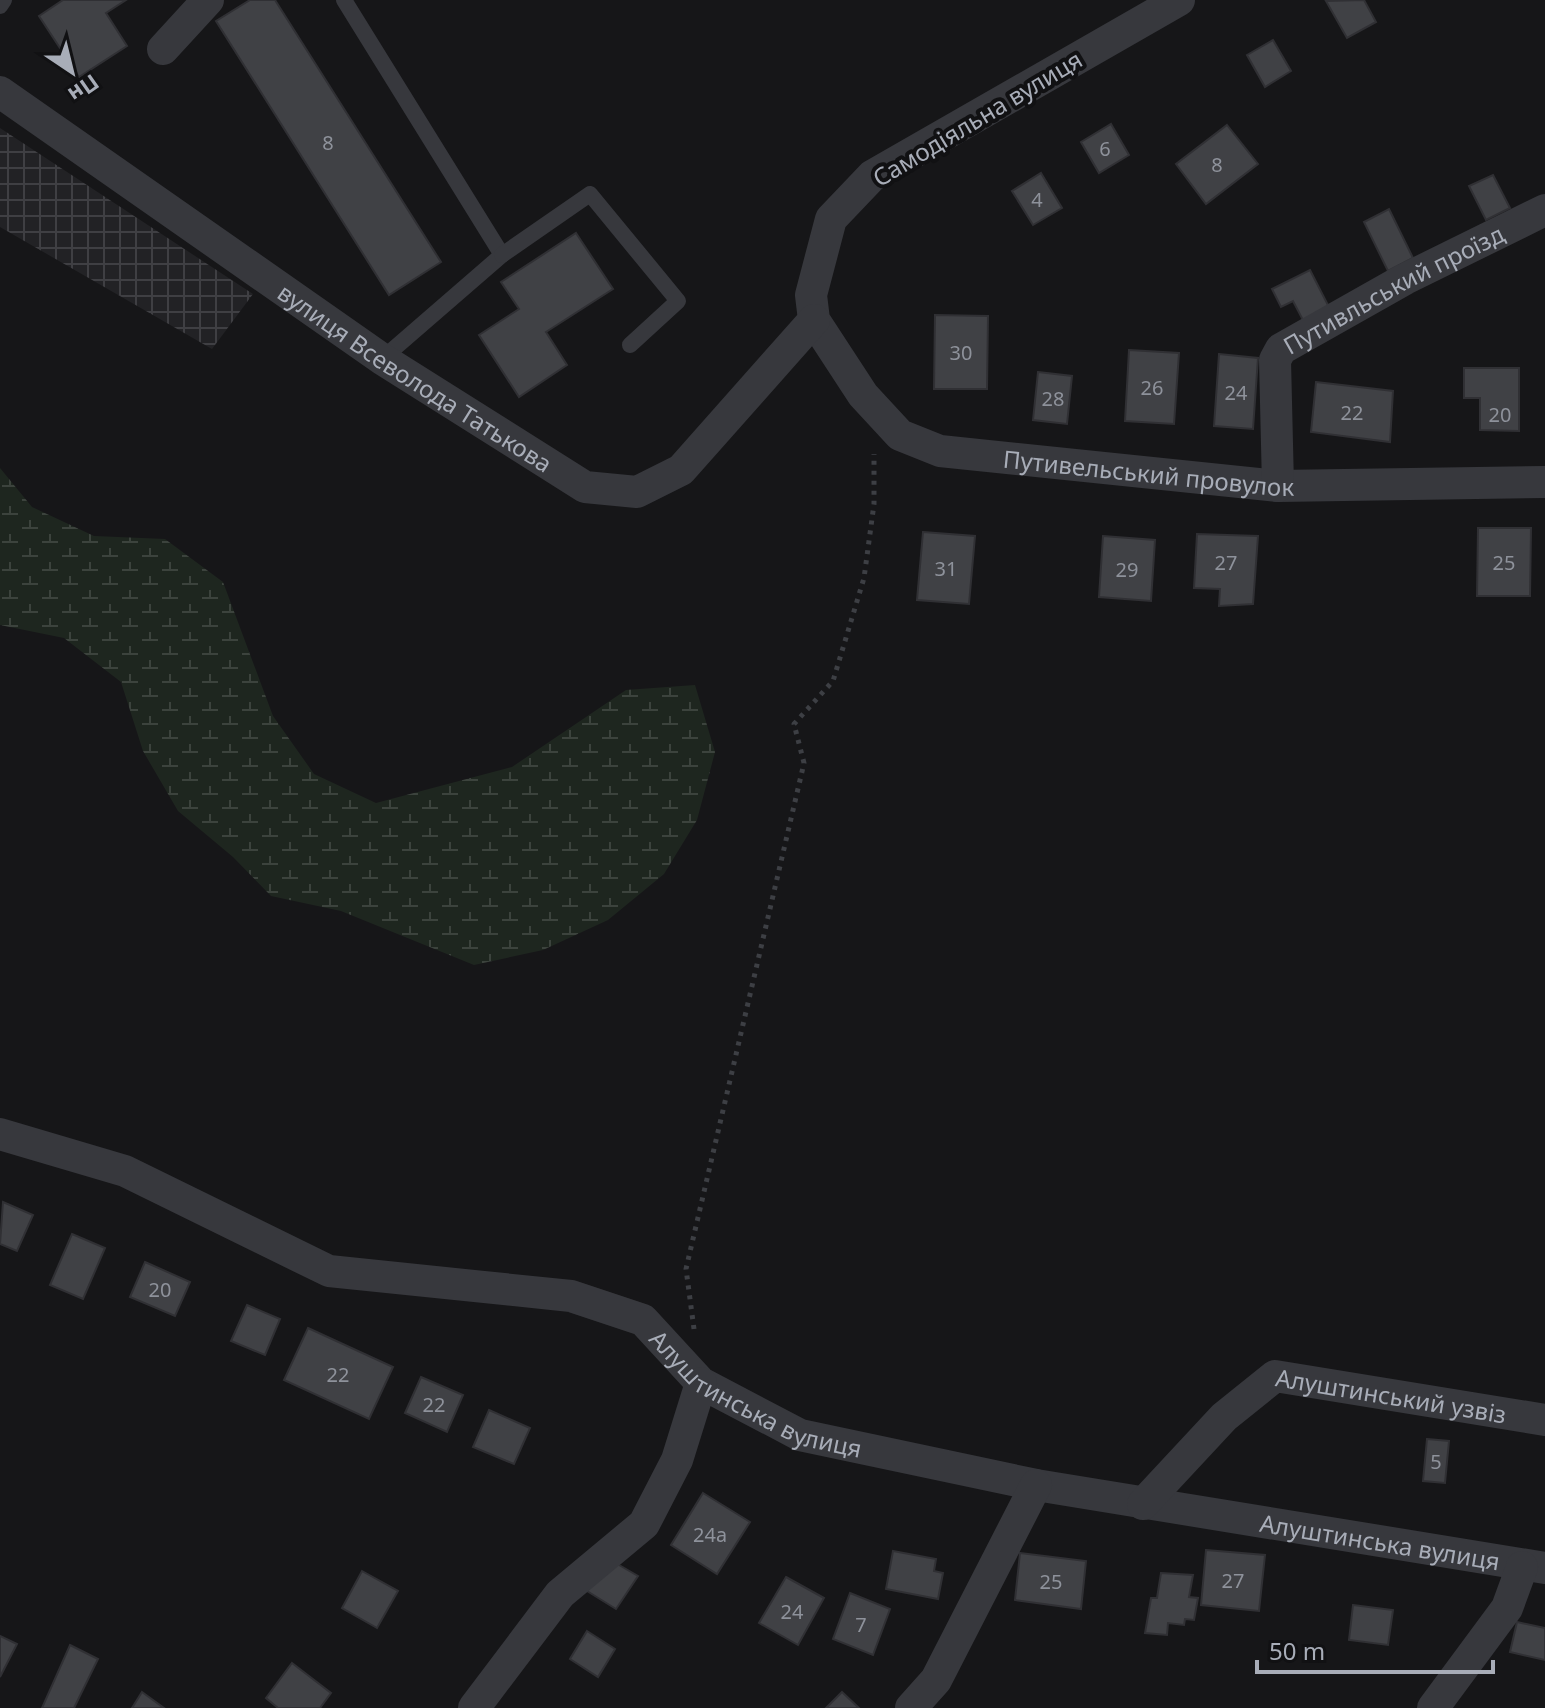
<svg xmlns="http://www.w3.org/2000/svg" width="1545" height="1708" font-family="'Noto Sans',sans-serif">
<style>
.industrial{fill:url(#industrial-grid)}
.wetland{fill:url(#wetland-marsh)}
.building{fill:#404145;stroke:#303034;stroke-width:2}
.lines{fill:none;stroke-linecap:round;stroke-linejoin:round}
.path{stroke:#3d3f44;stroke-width:5;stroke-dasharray:4 6;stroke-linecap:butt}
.service{stroke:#37383d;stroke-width:16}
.minor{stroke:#37383d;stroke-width:32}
.labels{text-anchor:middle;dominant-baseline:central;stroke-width:8;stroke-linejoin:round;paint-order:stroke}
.number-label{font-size:20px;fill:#8e929b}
.street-label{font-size:24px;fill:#a8adb8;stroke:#111113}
</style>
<defs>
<pattern id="industrial-grid" width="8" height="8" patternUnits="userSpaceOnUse" patternTransform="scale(2)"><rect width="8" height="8" fill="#222225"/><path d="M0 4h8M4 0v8" fill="none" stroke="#3f3f43"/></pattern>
<pattern id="wetland-marsh" width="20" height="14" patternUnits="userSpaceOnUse" patternTransform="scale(2)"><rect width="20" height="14" fill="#1e261f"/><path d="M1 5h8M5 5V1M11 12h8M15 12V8" fill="none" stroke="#3c433d"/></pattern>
</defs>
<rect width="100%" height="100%" fill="#161618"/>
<polygon class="industrial" points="0,128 253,294 212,349 0,227"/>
<polygon class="wetland" points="0,468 32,507 94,536 165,539 223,582 273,716 314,774 376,803 512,767 626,690 695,685 715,752 697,820 664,874 608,920 543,950 474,965 341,911 271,896 233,857 178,811 143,751 121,682 64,638 0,625"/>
<g class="building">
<polygon points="63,0 126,0 106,13 127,46 79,77 39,16"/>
<polygon points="250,0 275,0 441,262 389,295 216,21"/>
<polygon points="1364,0 1376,22 1347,38 1326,1"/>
<polygon points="1273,40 1291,71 1265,87 1247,55"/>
<polygon points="1111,124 1129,155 1099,173 1081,142"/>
<polygon points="1227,125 1258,164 1206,204 1176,164"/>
<polygon points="1041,173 1062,208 1033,225 1012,191"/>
<polygon points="1493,175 1510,208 1486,220 1469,186"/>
<polygon points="1389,209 1413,258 1388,271 1364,222"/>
<polygon points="576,233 613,289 546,332 567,365 519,397 479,335 519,309 501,282"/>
<polygon points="1310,270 1331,311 1305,324 1293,301 1281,307 1272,289"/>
<polygon points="935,315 988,316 987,389 934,389"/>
<polygon points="1129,350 1179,353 1174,424 1125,421"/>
<polygon points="1219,354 1258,358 1253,429 1214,426"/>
<polygon points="1464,368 1519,368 1519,431 1480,430 1480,398 1464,398"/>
<polygon points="1038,372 1072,376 1067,424 1033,420"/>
<polygon points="1316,382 1393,391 1390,442 1311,432"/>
<polygon points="1478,528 1531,528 1530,596 1477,596"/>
<polygon points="923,532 975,536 969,604 917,600"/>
<polygon points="1197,534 1258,536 1253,604 1219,606 1220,589 1194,588"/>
<polygon points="1103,536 1155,540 1151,601 1099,597"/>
<polygon points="3,1202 33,1215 17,1251 0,1244"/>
<polygon points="72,1234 105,1248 83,1299 50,1285"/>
<polygon points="145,1262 190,1282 175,1316 130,1297"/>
<polygon points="247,1305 280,1319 265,1355 231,1341"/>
<polygon points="308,1328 393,1367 369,1419 284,1380"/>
<polygon points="421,1377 463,1395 447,1432 405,1413"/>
<polygon points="489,1410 530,1428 514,1464 473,1447"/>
<polygon points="1427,1439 1449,1441 1445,1483 1423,1481"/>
<polygon points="703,1493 750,1522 717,1574 671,1545"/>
<polygon points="1206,1550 1265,1555 1259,1611 1201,1605"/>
<polygon points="893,1551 936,1559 934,1571 943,1573 938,1599 886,1589"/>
<polygon points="1020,1553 1086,1561 1081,1609 1015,1600"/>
<polygon points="607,1558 638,1576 616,1609 587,1591"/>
<polygon points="362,1571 398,1591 377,1628 342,1608"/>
<polygon points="1161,1573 1193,1575 1189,1597 1198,1598 1194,1620 1185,1619 1184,1625 1168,1623 1167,1635 1145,1633 1151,1598 1157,1598"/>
<polygon points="786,1577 824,1598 798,1645 759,1623"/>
<polygon points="850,1593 890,1609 873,1655 833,1639"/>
<polygon points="1353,1605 1393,1610 1388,1645 1349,1640"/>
<polygon points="1517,1622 1545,1628 1545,1660 1510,1652"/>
<polygon points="587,1631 615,1649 598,1677 570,1659"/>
<polygon points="0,1636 17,1644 0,1677"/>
<polygon points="70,1645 98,1659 74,1708 42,1708"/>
<polygon points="292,1663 331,1693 320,1708 278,1708 266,1698"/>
<polygon points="142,1692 164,1708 132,1708"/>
<polygon points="842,1692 859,1708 826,1708"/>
</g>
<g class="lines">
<polyline class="path" points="694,1329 686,1269 804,763 794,724 833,681 864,578 874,504 874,454"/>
<g class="service">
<polyline points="344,0 502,255 382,359"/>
<polyline points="0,6 4,0"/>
<polyline points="502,255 590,194 678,301 630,345"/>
</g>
<g class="minor">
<path id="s1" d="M1179 0 872 176 831 219 811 295 814 320 863 395 900 435 940 451 1278 486 1545 482"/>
<polyline points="163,49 208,0"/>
<path id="s2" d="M0 92 382 359 585 487 637 492 681 470 814 320"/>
<path id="s3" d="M1278 486 1275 360 1281 349 1405 279 1545 210"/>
<path id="s4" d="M0 1134 125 1171 329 1271 571 1296 643 1320 701 1383 800 1435 1036 1485 1545 1568"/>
<path id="s5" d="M1143 1504 1224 1417 1275 1376 1545 1420"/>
<polyline points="474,1708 560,1594 644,1524 677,1460 701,1383"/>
<polyline points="911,1708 936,1680 1036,1485"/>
<polyline points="1433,1708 1507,1608 1522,1567"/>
</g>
</g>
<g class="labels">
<g class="number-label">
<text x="328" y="142">8</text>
<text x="1105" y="148">6</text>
<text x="1217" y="164">8</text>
<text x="1037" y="199">4</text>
<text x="961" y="352">30</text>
<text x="1152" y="387">26</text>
<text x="1236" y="392">24</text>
<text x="1053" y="398">28</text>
<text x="1352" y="412">22</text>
<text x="1500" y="414">20</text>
<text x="1226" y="562">27</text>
<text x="1504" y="562">25</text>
<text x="946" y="568">31</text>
<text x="1127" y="569">29</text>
<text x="160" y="1289">20</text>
<text x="338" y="1374">22</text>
<text x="434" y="1404">22</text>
<text x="1436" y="1461">5</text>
<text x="710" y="1534">24а</text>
<text x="1233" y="1580">27</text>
<text x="1051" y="1581">25</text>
<text x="792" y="1611">24</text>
<text x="861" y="1624">7</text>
</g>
<g class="street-label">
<text transform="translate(977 118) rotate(-31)">Самодіяльна вулиця</text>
<text stroke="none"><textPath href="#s3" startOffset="266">Путивльський проїзд</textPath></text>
<text stroke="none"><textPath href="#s2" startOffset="504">вулиця Всеволода Татькова</textPath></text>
<text stroke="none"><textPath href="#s1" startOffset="914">Путивельський провулок</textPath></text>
<text stroke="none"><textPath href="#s4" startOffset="816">Алуштинська вулиця</textPath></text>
<text stroke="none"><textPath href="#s5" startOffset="302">Алуштинський узвіз</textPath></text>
<text stroke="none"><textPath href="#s4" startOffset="1464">Алуштинська вулиця</textPath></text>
</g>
</g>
<g transform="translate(72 72) rotate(145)" stroke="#111113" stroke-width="6" paint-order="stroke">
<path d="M0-6L14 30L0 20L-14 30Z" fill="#a8adb8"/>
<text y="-12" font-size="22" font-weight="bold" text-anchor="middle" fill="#a8adb8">Пн</text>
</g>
<path d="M1257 1660v12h236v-12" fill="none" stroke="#a8adb8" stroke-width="4"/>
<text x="1269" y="1660" font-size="24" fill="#a8adb8" stroke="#111113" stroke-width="6" paint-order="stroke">50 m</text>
</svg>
